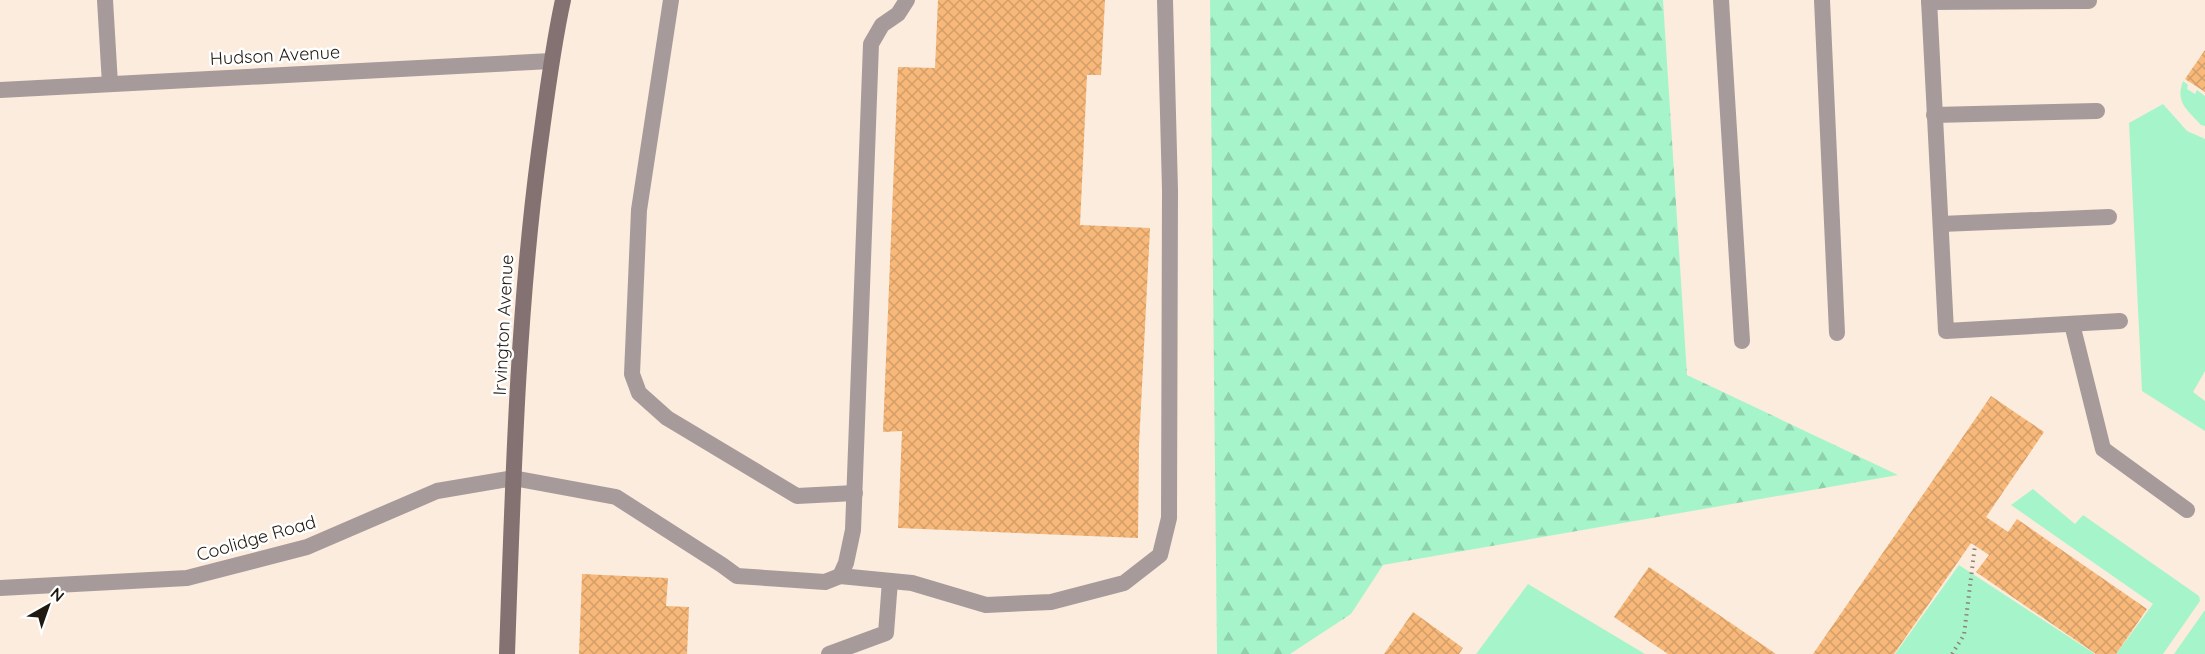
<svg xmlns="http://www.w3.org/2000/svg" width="2205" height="654" font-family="Quicksand,sans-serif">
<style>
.green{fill:#a6f5ca}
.forest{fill:url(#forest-firs)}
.building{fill:url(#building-cross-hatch)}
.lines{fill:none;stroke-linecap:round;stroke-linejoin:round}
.path{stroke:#8f8479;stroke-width:4;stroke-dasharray:1.5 4.5;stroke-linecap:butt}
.service{stroke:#a79a9b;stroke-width:16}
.minor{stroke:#a79a9b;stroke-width:16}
.secondary{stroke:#847272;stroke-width:16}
.labels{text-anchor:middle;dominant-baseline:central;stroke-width:5;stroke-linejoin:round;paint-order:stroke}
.street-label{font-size:18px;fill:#1f1912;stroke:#fff}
</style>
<defs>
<pattern id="forest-firs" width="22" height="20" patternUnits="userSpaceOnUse" patternTransform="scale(1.5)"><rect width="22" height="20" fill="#a6f5ca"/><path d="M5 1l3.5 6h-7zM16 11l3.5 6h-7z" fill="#8ed1ac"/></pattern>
<pattern id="building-cross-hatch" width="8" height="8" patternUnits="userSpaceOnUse" patternTransform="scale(1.5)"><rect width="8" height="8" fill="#f7b879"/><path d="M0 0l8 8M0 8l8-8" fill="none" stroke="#d39e68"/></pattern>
</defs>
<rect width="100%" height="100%" fill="#fcecdd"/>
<g class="green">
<path d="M2183 81 2188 85 2187 89 2195 94 2197 90 2205 96V126L2201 125C2187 109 2175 103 2183 81Z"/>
<polygon points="2163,104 2187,131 2205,139 2205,371 2193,392 2205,401 2205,431 2142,391 2129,123"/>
<polygon points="2033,489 2075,524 2083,515 2199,596 2200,601 2163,654 2116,654 2153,604 2011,505"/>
<polygon points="1959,565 2095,654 1895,654"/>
<polygon points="1528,584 1645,654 1476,654"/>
<polygon points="2205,610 2205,654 2174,654"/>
</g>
<polygon class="forest" points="1210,0 1663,0 1687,375 1898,475 1383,565 1351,614 1290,654 1217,654"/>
<g class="building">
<polygon points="938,0 1105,0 1101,75 1087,75 1080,225 1150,228 1139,445 1138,538 898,528 902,431 883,432 898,67 935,68"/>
<polygon points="2205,50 2205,92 2185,79"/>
<polygon points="1991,396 2044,432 1986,517 2008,532 2017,519 2147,609 2116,654 2096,654 1976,572 1989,555 1971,543 1894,654 1813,654"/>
<polygon points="1649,567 1776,654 1668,654 1614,617"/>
<polygon points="582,574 668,578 666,606 689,607 687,654 579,654"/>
<polygon points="1413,612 1463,648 1459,654 1384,654"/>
</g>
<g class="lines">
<polyline class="path" points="1952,654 1964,635 1975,545"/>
<g class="service">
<polyline points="671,0 639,210 632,374 639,393 667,418 797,496 855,493"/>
<polyline points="1721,0 1742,341"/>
<polyline points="1822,0 1837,333"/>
<polyline points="1929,0 1946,331 2120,321"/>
<polyline points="1929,2 2089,1"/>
<polyline points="1934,115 2097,111"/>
<polyline points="1941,224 2109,217"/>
<polyline points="2072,324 2103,449 2187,510"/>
<polyline points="513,478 616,497 722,565 737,576 825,582 840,576 846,563 853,530 871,44 882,25 898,14 907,0"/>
<polyline points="840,576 912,583 986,605 1051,602 1124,583 1160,555 1169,518 1170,190 1165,0"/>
<polyline points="829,654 886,633 890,581"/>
</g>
<g class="minor">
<polyline points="105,0 110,84"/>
<polyline points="0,90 551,61"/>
<polyline points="0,588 187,578 307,547 437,491 513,478"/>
</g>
<path class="secondary" d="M507 654C513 486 517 318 539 152 546 101 552 50 563 0"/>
</g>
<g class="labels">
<g class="street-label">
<text transform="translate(275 55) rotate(-3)">Hudson Avenue</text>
<text transform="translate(503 325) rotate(-87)">Irvington Avenue</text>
<text transform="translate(256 538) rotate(-16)">Coolidge Road</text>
</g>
</g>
<g transform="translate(48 606) rotate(40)" stroke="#ffffff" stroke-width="4.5" paint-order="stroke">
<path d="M0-4.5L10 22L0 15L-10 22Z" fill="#1f1912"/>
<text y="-9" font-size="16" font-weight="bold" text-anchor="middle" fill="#1f1912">N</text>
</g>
</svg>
